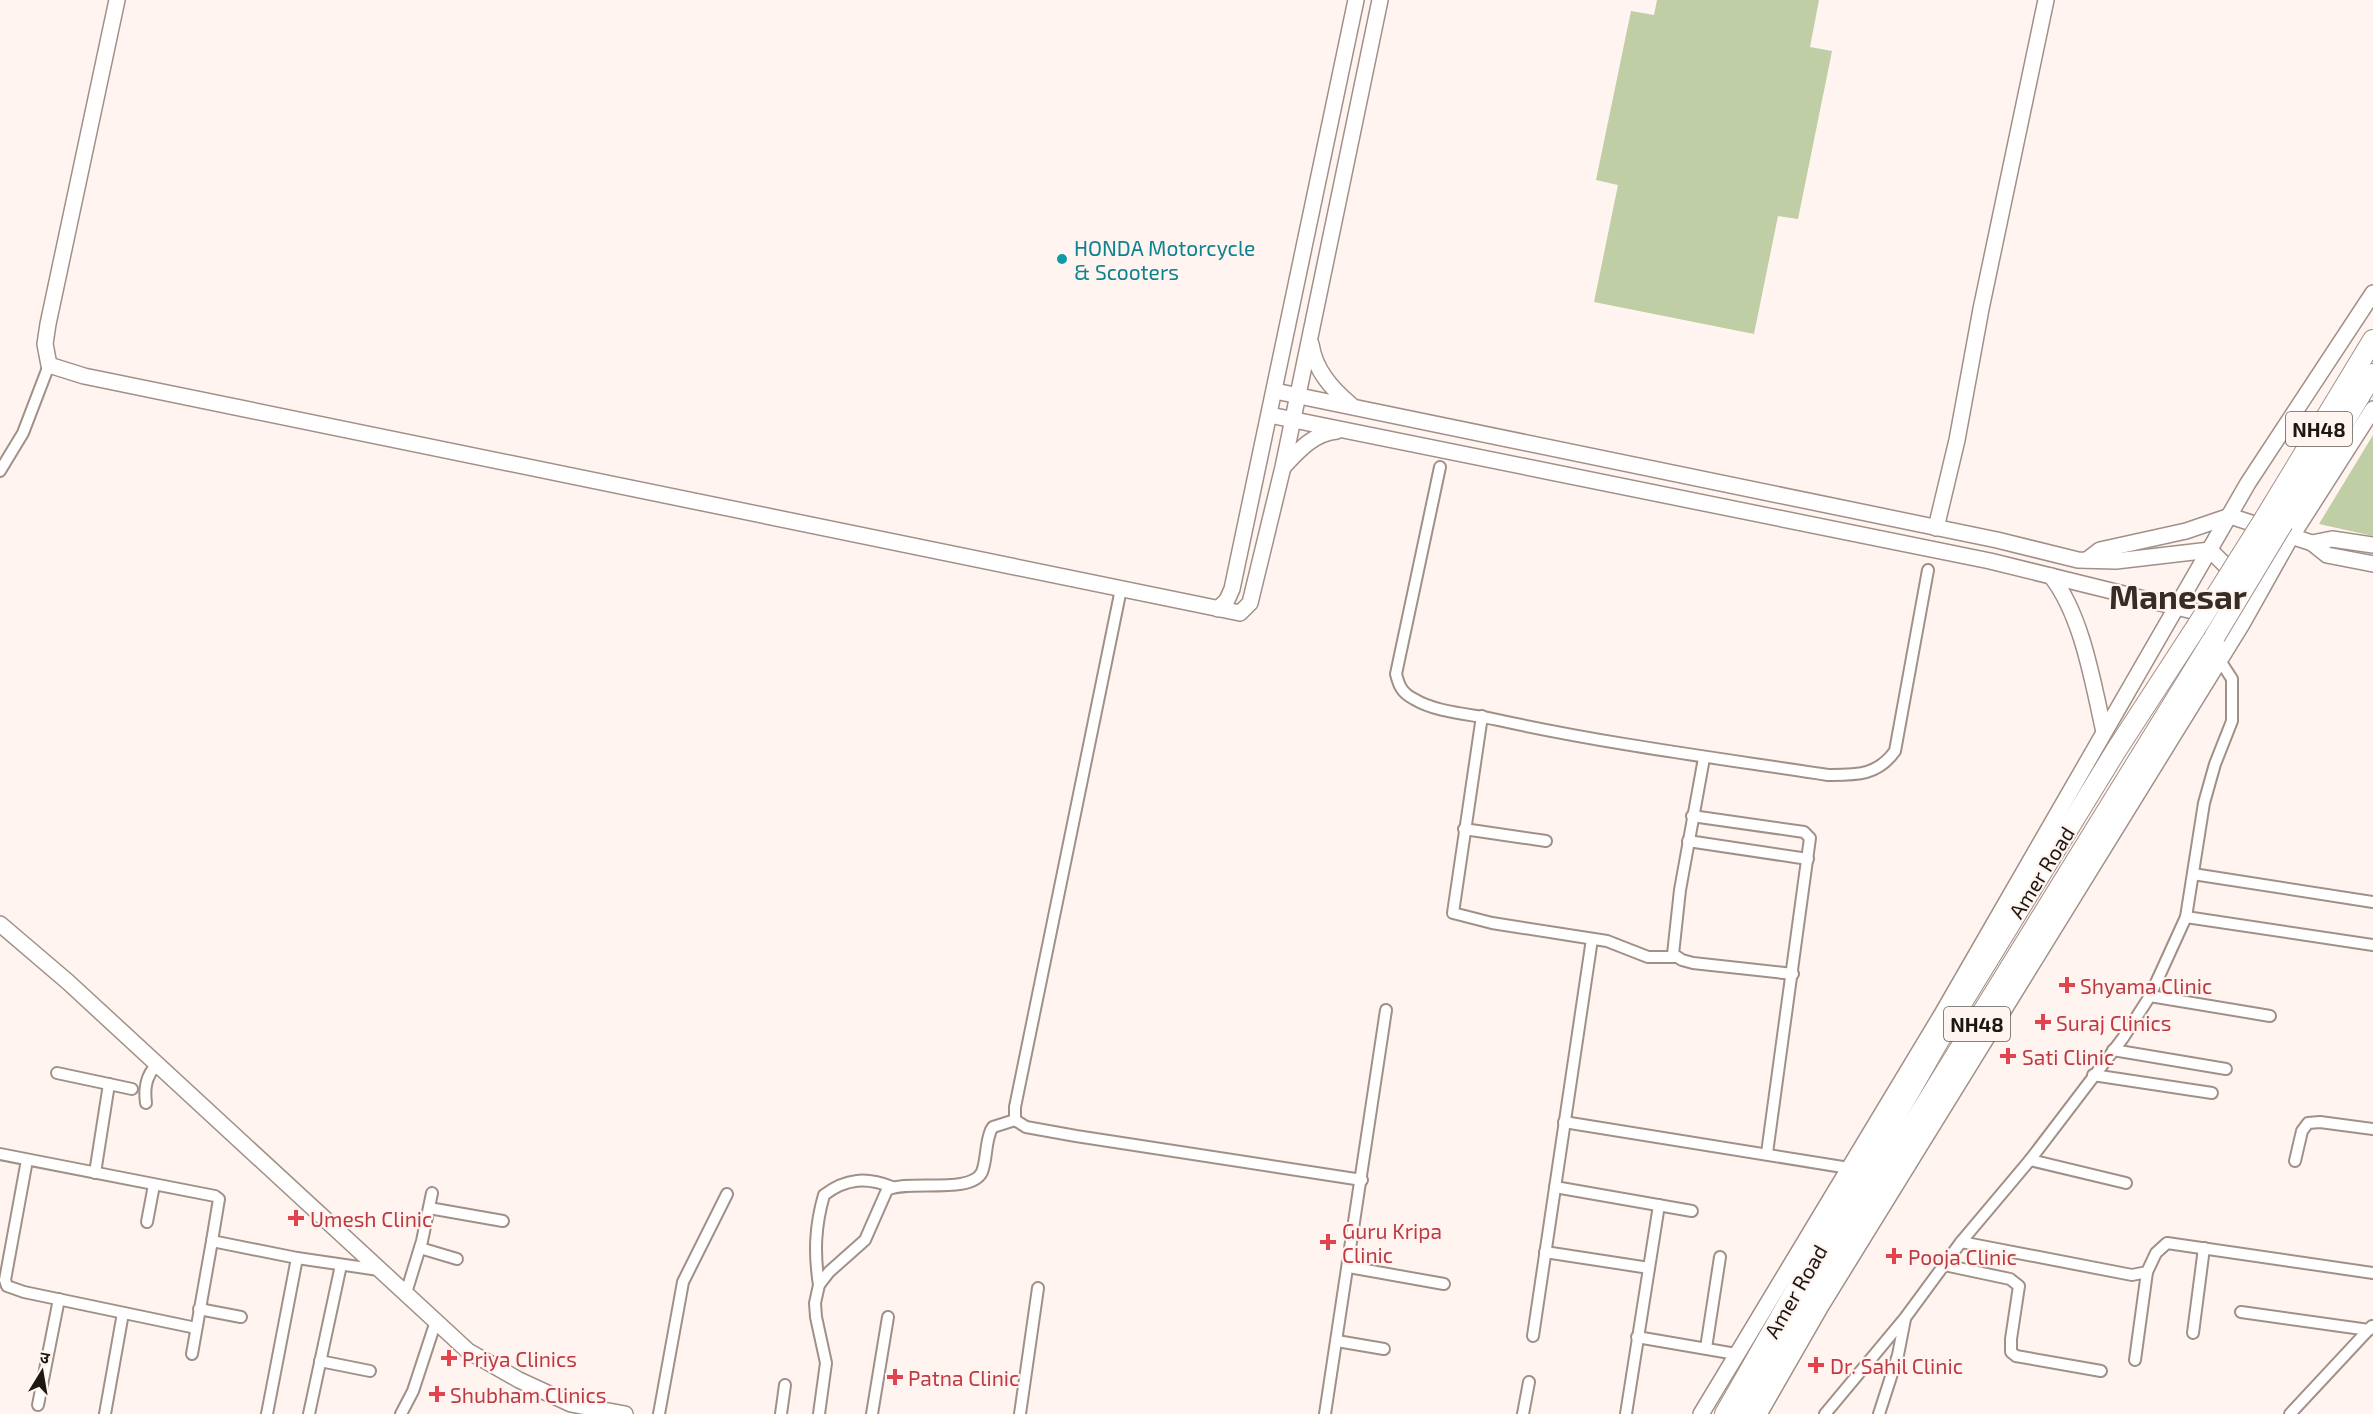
<svg xmlns="http://www.w3.org/2000/svg" width="2373" height="1414" font-family="'Exo 2','Noto Sans Devanagari',sans-serif">
<style>
.green{fill:#bfcea4}
.lines{fill:none;stroke-linecap:round;stroke-linejoin:round}
.street-casing{stroke:#a09088;stroke-width:14}
.secondary-casing{stroke:#a09088;stroke-width:18}
.highway-casing{stroke:#a09088;stroke-width:22}
.street{stroke:#fff;stroke-width:10}
.secondary{stroke:#fff;stroke-width:15}
.highway{stroke:#fff;stroke-width:20}
.highway-bridge-casing{stroke:#a09088;stroke-width:22;stroke-linecap:butt}
.highway-bridge{stroke:#fff;stroke-width:20}
.culture-dot{fill:#0f9aa8;stroke:#fff4ef;stroke-width:2}
.health-dot{fill:#e0444e;stroke:#fff4ef;stroke-width:2}
.labels{text-anchor:middle;dominant-baseline:central;stroke-width:4.5;stroke-linejoin:round;paint-order:stroke}
.shield{fill:#fff4ef;stroke:#615956;stroke-width:1.5}
.shield-label{font-size:20px;font-weight:bold;fill:#1d1714}
.culture-label{font-size:21px;fill:#0d838f;stroke:#fff4ef;text-anchor:start}
.street-label{font-size:21px;fill:#1d1714;stroke:#fff4ef}
.health-label{font-size:21px;fill:#be3a42;stroke:#fff4ef;text-anchor:start}
.town-label{font-size:33px;font-weight:bold;fill:#392c26;stroke:#fff4ef}
</style>
<rect width="100%" height="100%" fill="#fff4ef"/>
<g class="green">
<polygon points="1657,0 1819,0 1810,47 1832,51 1798,219 1778,216 1754,334 1594,302 1618,185 1596,180 1631,11 1654,15"/>
<polygon points="2373,435 2373,536 2319,524"/>
</g>
<g class="lines">
<defs>
<g id="street">
<path d="M1440 467 1396 674C1399 686 1402 693 1414 699 1437 713 1472 714 1498 720 1607 744 1717 758 1828 775 1856 775 1877 776 1895 751L1928 570"/>
<polyline points="0,471 23,433 49,365"/>
<polyline points="1121,589 1015,1107 1015,1120 1026,1127 1076,1136 1362,1180"/>
<polyline points="1482,716 1453,913 1492,923 1607,941 1648,957 1676,957"/>
<polyline points="1704,758 1680,890 1673,954 1682,960 1693,963 1793,974"/>
<polyline points="1692,816 1804,832 1810,838 1767,1153"/>
<polyline points="1464,829 1546,841"/>
<polyline points="1688,841 1808,859"/>
<polyline points="2193,874 2373,902"/>
<polyline points="2186,917 2373,945"/>
<polyline points="2150,996 2270,1016"/>
<polyline points="2113,1050 2226,1069"/>
<polyline points="57,1073 132,1089"/>
<polyline points="2093,1075 2212,1093"/>
<path d="M146 1103C144 1088 146 1076 157 1064"/>
<polyline points="1564,1122 1849,1168"/>
<polyline points="0,1154 215,1196 219,1199 212,1241 297,1258 379,1270"/>
<polyline points="27,1160 5,1280 7,1286 24,1292 196,1328"/>
<polyline points="2030,1160 2126,1183"/>
<polyline points="2295,1161 2302,1131 2308,1123 2320,1122 2373,1129"/>
<polyline points="95,1173 109,1084"/>
<polyline points="1555,1187 1692,1211"/>
<polyline points="429,1208 503,1221"/>
<polyline points="147,1222 154,1185"/>
<polyline points="1961,1242 2132,1275 2147,1272 2156,1253 2167,1243 2373,1273"/>
<polyline points="420,1248 457,1259"/>
<polyline points="1545,1252 1649,1268"/>
<polyline points="1944,1265 2010,1279 2019,1286 2011,1339 2011,1352 2016,1356 2101,1371"/>
<polyline points="1349,1267 1444,1284"/>
<path d="M819 1285C814 1253 815 1226 824 1195 846 1178 867 1177 892 1187"/>
<polyline points="406,1293 422,1241 432,1193"/>
<polyline points="199,1309 241,1317"/>
<polyline points="2241,1312 2369,1330"/>
<polyline points="2193,1333 2204,1248"/>
<polyline points="1533,1336 1592,939"/>
<polyline points="1637,1337 1736,1354"/>
<polyline points="1337,1341 1384,1349"/>
<polyline points="1706,1348 1720,1257"/>
<polyline points="192,1354 212,1241"/>
<polyline points="2135,1360 2147,1272"/>
<polyline points="320,1361 370,1371"/>
<polyline points="38,1405 59,1299"/>
<polyline points="105,1414 123,1313"/>
<polyline points="267,1414 297,1258"/>
<polyline points="309,1414 341,1265"/>
<polyline points="401,1414 413,1391 436,1321"/>
<polyline points="659,1414 683,1282 727,1194"/>
<polyline points="781,1414 785,1385"/>
<path d="M819 1414 826 1363 816 1317 815 1303 819 1285 829 1272 865 1240 887 1190C908 1179 971 1195 982 1172 987 1159 985 1144 991 1130L993 1127 1015 1120"/>
<polyline points="872,1414 888,1317"/>
<polyline points="1020,1414 1038,1288"/>
<polyline points="1325,1414 1386,1010"/>
<polyline points="1523,1414 1529,1382"/>
<polyline points="1626,1414 1659,1205"/>
<polyline points="1825,1414 1905,1318 1961,1242 2030,1160 2123,1038 2150,996 2186,917 2204,803 2215,764 2232,721 2232,679 2219,659"/>
<polyline points="1879,1414 1898,1355 1905,1319"/>
<polyline points="2290,1414 2372,1326"/>
</g>
<g id="secondary">
<polyline points="117,0 48,324 45,344 49,365 84,376 1240,613 1250,603 1283,467 1380,0"/>
<path d="M1311 344C1315 370 1331 388 1351 405"/>
<polyline points="1275,391 1997,540 2078,560 2116,561 2210,550 2238,578"/>
<polyline points="1270,415 1990,561 2213,616"/>
<path d="M1284 466C1299 450 1314 433 1337 431"/>
<polyline points="1936,528 1957,440 1981,309 2046,0"/>
<polyline points="2312,543 2332,539 2373,545"/>
<polyline points="2087,560 2100,550 2186,531 2230,516 2312,543 2327,555 2373,564"/>
<path d="M2051 576C2082 615 2093 683 2104 732"/>
<polyline points="1218,609 1227,600 1232,589 1356,0"/>
<polyline points="0,924 68,982 468,1351 519,1380 571,1404 625,1414"/>
<polyline points="1701,1414 1942,1014 2248,483 2373,293"/>
<polyline points="1759,1414 1821,1306 2242,624 2288,542 2373,409"/>
</g>
<g id="highway">
<polyline points="2265,518 2373,340"/>
<polyline points="2283,523 2373,374"/>
<polyline points="1725,1414 1939,1040 2117,749 2195,629"/>
<polyline points="1741,1414 1848,1230 2215,636"/>
</g>
</defs>
<use href="#street" class="street-casing"/>
<use href="#secondary" class="secondary-casing"/>
<use href="#highway" class="highway-casing"/>
<use href="#street" class="street"/>
<use href="#secondary" class="secondary"/>
<use href="#highway" class="highway"/>
<defs>
<g id="highway-bridge">
<polyline points="2195,629 2265,518"/>
<polyline points="2215,636 2283,523"/>
</g>
</defs>
<use href="#highway-bridge" class="highway-bridge-casing"/>
<use href="#highway-bridge" class="highway-bridge"/>
</g>
<circle class="culture-dot" cx="1062" cy="259" r="6"/>
<g class="health-dot">
<path d="M2064 976h6v6h6v6h-6v6h-6v-6h-6v-6h6z"/>
<path d="M2040 1013h6v6h6v6h-6v6h-6v-6h-6v-6h6z"/>
<path d="M2005 1047h6v6h6v6h-6v6h-6v-6h-6v-6h6z"/>
<path d="M293 1209h6v6h6v6h-6v6h-6v-6h-6v-6h6z"/>
<path d="M1325 1233h6v6h6v6h-6v6h-6v-6h-6v-6h6z"/>
<path d="M1891 1247h6v6h6v6h-6v6h-6v-6h-6v-6h6z"/>
<path d="M446 1349h6v6h6v6h-6v6h-6v-6h-6v-6h6z"/>
<path d="M1813 1356h6v6h6v6h-6v6h-6v-6h-6v-6h6z"/>
<path d="M892 1368h6v6h6v6h-6v6h-6v-6h-6v-6h6z"/>
<path d="M434 1385h6v6h6v6h-6v6h-6v-6h-6v-6h6z"/>
</g>
<g class="labels">
<g class="shield">
<rect x="2286" y="412" width="66" height="34" rx="4.5"/>
<rect x="1944" y="1007" width="66" height="34" rx="4.5"/>
</g>
<g class="shield-label">
<text x="2319" y="429">NH48</text>
<text x="1977" y="1024">NH48</text>
</g>
<g class="culture-label">
<text x="1074" y="247">HONDA Motorcycle<tspan x="1074" dy="24">&amp; Scooters</tspan></text>
</g>
<g class="street-label">
<text transform="translate(2041 872) rotate(-58)">Amer Road</text>
<text transform="translate(1795 1291) rotate(-60)">Amer Road</text>
</g>
<g class="health-label">
<text x="2080" y="985">Shyama Clinic</text>
<text x="2056" y="1022">Suraj Clinics</text>
<text x="2022" y="1056">Sati Clinic</text>
<text x="310" y="1218">Umesh Clinic</text>
<text x="1342" y="1230">Guru Kripa<tspan x="1342" dy="24">Clinic</tspan></text>
<text x="1908" y="1256">Pooja Clinic</text>
<text x="462" y="1358">Priya Clinics</text>
<text x="1830" y="1365">Dr. Sahil Clinic</text>
<text x="908" y="1377">Patna Clinic</text>
<text x="450" y="1394">Shubham Clinics</text>
</g>
<g class="town-label">
<text x="2178" y="596">Manesar</text>
</g>
</g>
<g transform="translate(42 1372) rotate(11)" stroke="#fff4ef" stroke-width="4.5" paint-order="stroke">
<path d="M0-4.5L10 22L0 15L-10 22Z" fill="#1d1714"/>
<text y="-9" font-size="16" font-weight="bold" text-anchor="middle" fill="#1d1714">उ</text>
</g>
</svg>
